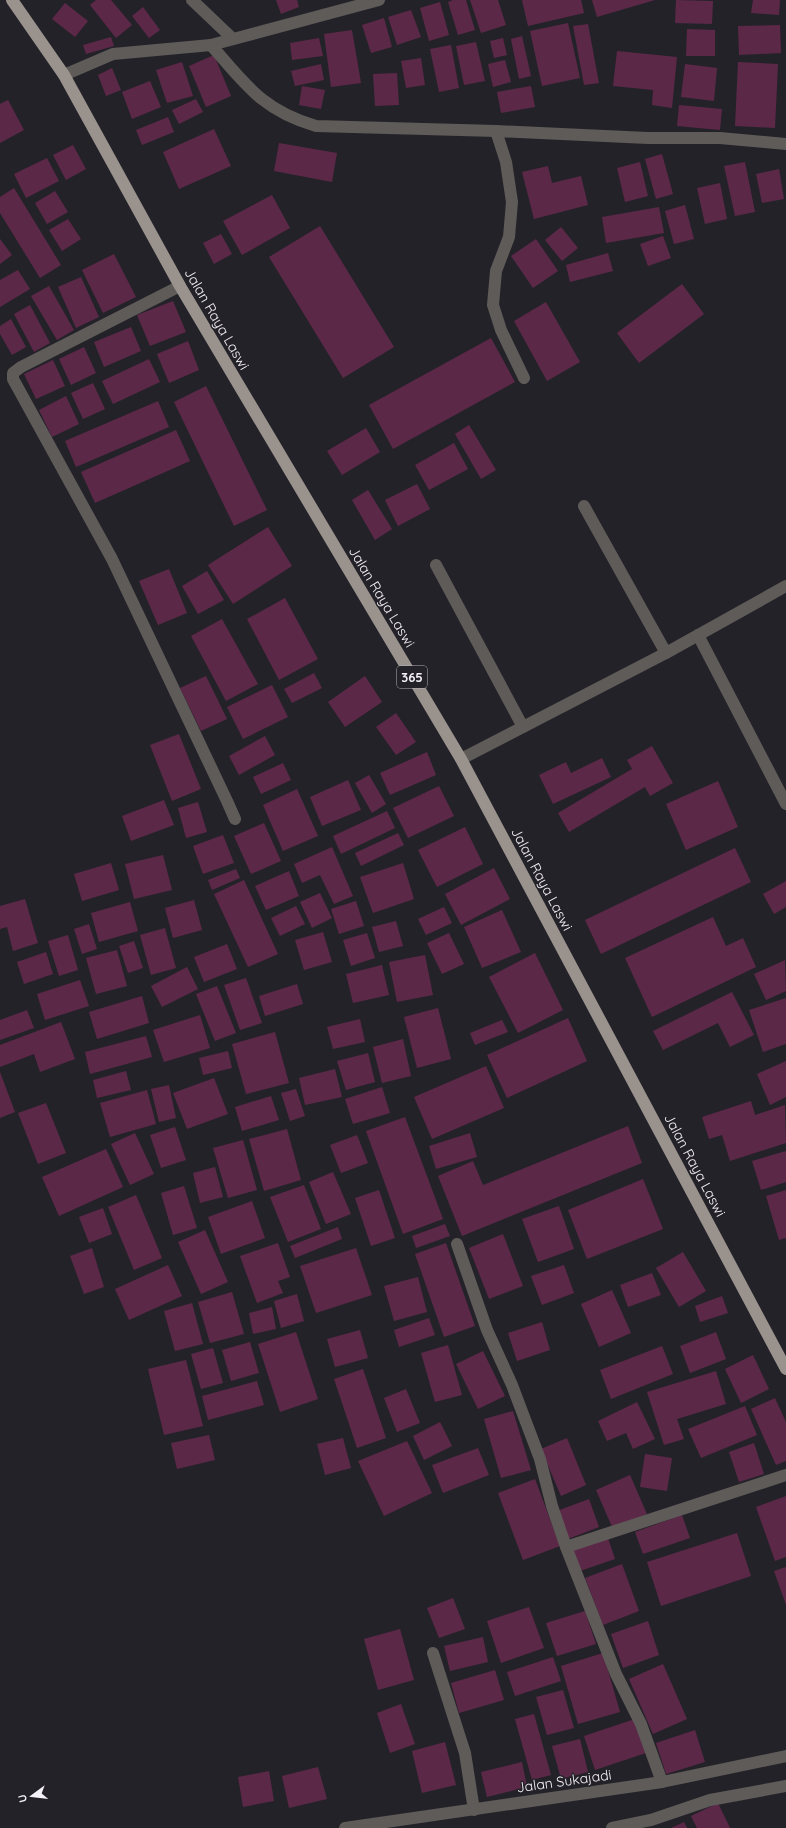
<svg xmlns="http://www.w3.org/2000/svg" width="786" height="1828" font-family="Quicksand,sans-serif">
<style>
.building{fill:#5c2848}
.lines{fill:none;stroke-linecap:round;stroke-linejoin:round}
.street{stroke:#5e5b58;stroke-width:12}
.primary{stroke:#99928d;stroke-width:12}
.labels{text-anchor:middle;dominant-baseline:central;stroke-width:3;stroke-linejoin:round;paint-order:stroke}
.shield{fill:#242229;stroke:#b6b4b9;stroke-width:1}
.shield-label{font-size:13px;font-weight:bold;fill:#f4f2f7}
.street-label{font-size:14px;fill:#f4f2f7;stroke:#242229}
</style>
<rect width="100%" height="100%" fill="#242229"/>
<g class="building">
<polygon points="96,0 111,0 132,25 116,38 90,5"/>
<polygon points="276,0 297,0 299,7 281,14"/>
<polygon points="453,0 466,0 475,30 458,35 448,2"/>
<polygon points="470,0 498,0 506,25 481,33"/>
<polygon points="522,0 581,0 584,13 528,26"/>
<polygon points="592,0 655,0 597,17"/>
<polygon points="676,0 713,1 712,24 675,23"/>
<polygon points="753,0 780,0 779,15 751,13"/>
<polygon points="440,2 449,35 429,41 420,8"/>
<polygon points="65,3 88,21 75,37 52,19"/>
<polygon points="143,7 160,30 149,38 132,16"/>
<polygon points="411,10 421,37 397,45 388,17"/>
<polygon points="384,18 392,47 371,53 362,25"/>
<polygon points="568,23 580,78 542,86 530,31"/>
<polygon points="588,24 599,83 584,85 573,26"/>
<polygon points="780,25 781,53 739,55 738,26"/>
<polygon points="687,29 715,30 715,56 686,56"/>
<polygon points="352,30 361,83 331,87 324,34"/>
<polygon points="522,36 531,76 519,79 511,39"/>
<polygon points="111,37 114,46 86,54 83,45"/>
<polygon points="319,38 323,56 292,60 290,43"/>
<polygon points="503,38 507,55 494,58 490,41"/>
<polygon points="476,42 485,81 464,85 456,46"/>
<polygon points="451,45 459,88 439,92 430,49"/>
<polygon points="617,51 677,57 672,108 652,105 653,90 613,86"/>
<polygon points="214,55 231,96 206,107 189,66"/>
<polygon points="421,58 425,85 406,88 401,61"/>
<polygon points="505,60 511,82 493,87 488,64"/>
<polygon points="182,62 193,96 167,103 156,70"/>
<polygon points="738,62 778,64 775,128 735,126"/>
<polygon points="321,64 324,80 295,86 291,71"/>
<polygon points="685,64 717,68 714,101 681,97"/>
<polygon points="112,68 121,90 106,96 98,75"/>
<polygon points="397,73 399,105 375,106 373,74"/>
<polygon points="150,81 161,107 132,119 122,92"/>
<polygon points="302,86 325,90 321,109 299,105"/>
<polygon points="531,86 535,107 501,113 497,92"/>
<polygon points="196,99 203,112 179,124 172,110"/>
<polygon points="8,100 24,130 0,143 0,104"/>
<polygon points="679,105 722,109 720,130 677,126"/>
<polygon points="168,117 174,132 142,145 136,130"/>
<polygon points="214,129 231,166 179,189 163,152"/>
<polygon points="279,143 337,153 332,182 274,171"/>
<polygon points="73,145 86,169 66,180 53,155"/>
<polygon points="662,154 673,194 656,199 645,159"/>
<polygon points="47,158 59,181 26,198 14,174"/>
<polygon points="640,162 648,196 625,202 617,168"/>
<polygon points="745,162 755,212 735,216 724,166"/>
<polygon points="548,166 552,183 581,176 588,205 534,219 522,172"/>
<polygon points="779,169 784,199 762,203 756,174"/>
<polygon points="720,183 727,219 705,224 697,188"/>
<polygon points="14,188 61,265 40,278 0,213 0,197"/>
<polygon points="55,191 68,212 47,224 35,203"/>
<polygon points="272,195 290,228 242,255 223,221"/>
<polygon points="685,205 694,239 674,244 665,211"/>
<polygon points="659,207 664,233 606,243 602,217"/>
<polygon points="68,219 81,239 62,251 49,230"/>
<polygon points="320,226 394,347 343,378 269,257"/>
<polygon points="561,227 578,248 562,261 545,240"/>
<polygon points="221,234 232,254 214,264 203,243"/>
<polygon points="663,236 671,258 648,266 640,244"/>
<polygon points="0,239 12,255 0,264"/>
<polygon points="536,239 558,271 533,288 511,256"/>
<polygon points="608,253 613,271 570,282 566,265"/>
<polygon points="114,254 136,297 103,313 82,270"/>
<polygon points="18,270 30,289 0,307 0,280"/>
<polygon points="81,277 99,317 76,328 58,287"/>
<polygon points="682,284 704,314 639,363 617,333"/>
<polygon points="49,286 74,330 57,340 31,296"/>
<polygon points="173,301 186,332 150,346 137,315"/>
<polygon points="546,302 580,362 547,381 514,321"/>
<polygon points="30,305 50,343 34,352 14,314"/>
<polygon points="11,319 26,347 12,355 0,334 0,326"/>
<polygon points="131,327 141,351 104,367 94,342"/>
<polygon points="491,338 515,382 393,449 369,405"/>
<polygon points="188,341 199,370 169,383 157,354"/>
<polygon points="84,347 96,373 71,385 59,359"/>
<polygon points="149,359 160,382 113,404 102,381"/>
<polygon points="53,360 65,386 36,399 24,374"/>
<polygon points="93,383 105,409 83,419 71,393"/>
<polygon points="206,386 267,510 234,526 174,402"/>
<polygon points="66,396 79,424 52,437 39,410"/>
<polygon points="158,401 169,427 76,467 65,441"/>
<polygon points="469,425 496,470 481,479 455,434"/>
<polygon points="366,428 380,452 342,475 327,451"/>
<polygon points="176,430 190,461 95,503 81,472"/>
<polygon points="454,443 468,469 429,490 415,465"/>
<polygon points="417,484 430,509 398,526 385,500"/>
<polygon points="368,490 392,529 375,540 352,500"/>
<polygon points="268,527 292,566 233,604 208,565"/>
<polygon points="169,569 187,613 158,625 139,581"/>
<polygon points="207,571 224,600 198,614 182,586"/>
<polygon points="285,598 318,659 279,680 247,619"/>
<polygon points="222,619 258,684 226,701 191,636"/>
<polygon points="314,673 322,688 292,703 284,689"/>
<polygon points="206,676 227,719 201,731 180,688"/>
<polygon points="365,676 382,702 345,727 328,702"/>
<polygon points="272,685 288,717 243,739 227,707"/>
<polygon points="396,713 416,742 396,755 376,727"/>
<polygon points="179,734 201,789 172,801 150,745"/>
<polygon points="265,736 275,755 239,775 229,756"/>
<polygon points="652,746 673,783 650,796 645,787 569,832 558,813 632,769 627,760"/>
<polygon points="427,752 436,775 390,795 380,773"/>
<polygon points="602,758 611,777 553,804 539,775 566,762 571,773"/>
<polygon points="283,763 291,780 261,794 253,777"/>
<polygon points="369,775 386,804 372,813 355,783"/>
<polygon points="348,780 361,810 322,826 310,797"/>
<polygon points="718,781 738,827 686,850 666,804"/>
<polygon points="439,786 454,816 408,838 393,808"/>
<polygon points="297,789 318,836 283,851 263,805"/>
<polygon points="164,800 174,825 131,841 122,816"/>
<polygon points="198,802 207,832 186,838 178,808"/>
<polygon points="387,811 395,828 341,854 333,836"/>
<polygon points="264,823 281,861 251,874 234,836"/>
<polygon points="465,827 483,864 437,887 418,850"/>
<polygon points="398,833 404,845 361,866 355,853"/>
<polygon points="223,835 234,863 203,874 193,846"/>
<polygon points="332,847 353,896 334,904 320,875 302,883 294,864"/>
<polygon points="735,848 751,882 601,954 585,920"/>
<polygon points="163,855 172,890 134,899 125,864"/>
<polygon points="111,863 119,890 82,901 74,874"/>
<polygon points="403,863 414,899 373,913 360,877"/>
<polygon points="494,868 510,899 461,925 445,894"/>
<polygon points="236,869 240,878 212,890 208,880"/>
<polygon points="289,871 299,896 266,910 255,886"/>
<polygon points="244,880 278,954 248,967 214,894"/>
<polygon points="786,881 786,907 774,914 763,894"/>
<polygon points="320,893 332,918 312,928 300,902"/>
<polygon points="25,899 38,943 13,951 7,927 0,929 0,906"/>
<polygon points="194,900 202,930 173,938 165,908"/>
<polygon points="356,901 364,926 339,934 331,909"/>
<polygon points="130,902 138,931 99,942 91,913"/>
<polygon points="296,906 305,924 280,936 271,918"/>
<polygon points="444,907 452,923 426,935 418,919"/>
<polygon points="502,910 521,952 482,968 464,927"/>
<polygon points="713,917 726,946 743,938 756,967 652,1017 625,958"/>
<polygon points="396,921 403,946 379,952 372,927"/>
<polygon points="89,924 97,949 82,954 74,929"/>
<polygon points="165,928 176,968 151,975 140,935"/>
<polygon points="323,932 332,962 304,970 295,940"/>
<polygon points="367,933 375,958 351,966 343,940"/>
<polygon points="449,933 464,964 442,974 427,943"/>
<polygon points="68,935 78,970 59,976 48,941"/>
<polygon points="134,941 143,968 128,973 119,946"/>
<polygon points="227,944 237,969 204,982 194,957"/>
<polygon points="117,950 127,986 96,994 86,958"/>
<polygon points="46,952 53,974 24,984 17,962"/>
<polygon points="535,953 563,1010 518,1033 489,977"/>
<polygon points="425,955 433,995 397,1002 389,962"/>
<polygon points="785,960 786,991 766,1000 754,974"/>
<polygon points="382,965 389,995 353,1003 346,974"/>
<polygon points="187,967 198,989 162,1007 151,986"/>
<polygon points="246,978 262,1023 240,1030 224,985"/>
<polygon points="80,980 89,1006 45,1020 37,994"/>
<polygon points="297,984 303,1004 265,1016 259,996"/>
<polygon points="217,986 236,1033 215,1041 196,994"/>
<polygon points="732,992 754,1035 730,1047 718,1023 663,1050 653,1031"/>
<polygon points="142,996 149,1023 97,1039 89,1012"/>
<polygon points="786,998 786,1044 763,1052 749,1010"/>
<polygon points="438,1008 451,1059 417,1068 404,1017"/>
<polygon points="27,1010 34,1028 0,1040 0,1020"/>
<polygon points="200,1015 210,1048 164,1062 153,1030"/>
<polygon points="568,1018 587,1061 507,1098 487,1055"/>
<polygon points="360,1019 365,1042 333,1049 327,1027"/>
<polygon points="502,1020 508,1032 475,1045 470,1033"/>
<polygon points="61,1022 75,1059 40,1072 34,1054 0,1067 0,1045"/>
<polygon points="275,1032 289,1083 246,1094 232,1044"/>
<polygon points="146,1036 152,1057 90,1074 85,1052"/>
<polygon points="403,1039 411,1076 382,1083 373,1047"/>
<polygon points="228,1051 232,1068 203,1075 199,1058"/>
<polygon points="368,1053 375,1082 346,1090 337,1061"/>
<polygon points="786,1061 786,1097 770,1105 757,1074"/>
<polygon points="486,1066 504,1108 432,1139 414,1097"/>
<polygon points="335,1069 342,1097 305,1105 299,1078"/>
<polygon points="126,1071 131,1090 97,1098 93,1080"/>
<polygon points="0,1072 15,1112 0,1118"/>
<polygon points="214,1078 228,1114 187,1129 173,1093"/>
<polygon points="169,1085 176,1118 159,1122 151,1089"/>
<polygon points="382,1087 390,1113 353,1124 345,1099"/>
<polygon points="296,1089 305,1116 290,1121 281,1093"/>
<polygon points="147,1090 156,1124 110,1137 100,1103"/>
<polygon points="271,1096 279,1120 242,1131 235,1107"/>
<polygon points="751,1101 755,1115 785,1105 786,1143 730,1161 722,1135 709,1139 702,1117"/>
<polygon points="46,1103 66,1153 38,1164 18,1113"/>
<polygon points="405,1117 443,1219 403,1234 366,1131"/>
<polygon points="628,1126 642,1163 462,1236 438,1176 473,1161 483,1185"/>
<polygon points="175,1127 186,1160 161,1168 150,1135"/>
<polygon points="287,1129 301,1180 264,1191 249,1139"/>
<polygon points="135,1133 154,1174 130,1185 111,1144"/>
<polygon points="470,1133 477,1157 436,1169 429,1146"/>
<polygon points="357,1135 368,1163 341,1173 330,1145"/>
<polygon points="243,1140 257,1190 228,1198 213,1148"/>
<polygon points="106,1149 123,1187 59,1216 42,1177"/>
<polygon points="786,1151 786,1182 761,1190 752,1161"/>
<polygon points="215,1167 223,1197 200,1203 193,1173"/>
<polygon points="333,1172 351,1214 326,1224 309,1182"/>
<polygon points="643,1179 663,1229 587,1259 568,1210"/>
<polygon points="304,1185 321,1229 288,1242 270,1197"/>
<polygon points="184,1186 197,1228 173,1235 161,1193"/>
<polygon points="379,1190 395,1238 371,1246 355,1198"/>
<polygon points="786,1190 786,1238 779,1240 766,1196"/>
<polygon points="136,1195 162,1258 134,1270 108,1207"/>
<polygon points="252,1201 265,1238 221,1254 208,1217"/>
<polygon points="559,1206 574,1249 538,1262 522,1219"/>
<polygon points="103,1208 112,1234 89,1243 79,1217"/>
<polygon points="445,1224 450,1236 416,1248 412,1236"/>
<polygon points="338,1227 342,1239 295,1258 290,1246"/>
<polygon points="205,1230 228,1282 201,1294 178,1242"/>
<polygon points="503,1234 523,1286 489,1299 469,1248"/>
<polygon points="278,1243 290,1277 278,1281 283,1293 257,1303 240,1256"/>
<polygon points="446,1243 475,1326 444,1337 415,1254"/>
<polygon points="92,1248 104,1287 84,1294 70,1256"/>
<polygon points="356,1248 372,1295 316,1313 300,1266"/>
<polygon points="683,1252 706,1291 679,1307 656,1268"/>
<polygon points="168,1265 182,1296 129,1320 115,1289"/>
<polygon points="564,1265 574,1293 542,1305 531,1276"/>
<polygon points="652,1273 661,1295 628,1307 620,1285"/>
<polygon points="418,1277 427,1312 394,1321 384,1286"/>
<polygon points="612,1290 631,1333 599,1347 581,1304"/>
<polygon points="232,1292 244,1334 210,1343 198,1302"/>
<polygon points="297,1294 304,1321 281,1328 274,1301"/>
<polygon points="722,1296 728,1313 700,1322 695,1306"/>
<polygon points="192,1303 203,1344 175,1351 164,1311"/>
<polygon points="272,1307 276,1329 253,1334 249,1313"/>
<polygon points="429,1318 435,1335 399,1347 394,1330"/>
<polygon points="542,1322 550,1350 517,1361 508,1333"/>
<polygon points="360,1330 368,1358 335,1367 327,1339"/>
<polygon points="296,1332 318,1399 280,1412 258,1344"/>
<polygon points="716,1332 726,1359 690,1373 680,1346"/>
<polygon points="250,1342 259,1373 231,1381 222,1350"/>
<polygon points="448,1345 462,1395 435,1402 421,1353"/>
<polygon points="662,1346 673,1374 611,1399 600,1370"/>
<polygon points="213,1348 223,1383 201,1389 191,1354"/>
<polygon points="483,1351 505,1396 478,1409 456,1364"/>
<polygon points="753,1355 769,1389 741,1403 725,1369"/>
<polygon points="186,1360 203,1426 164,1435 148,1369"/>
<polygon points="363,1369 386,1438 357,1448 334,1379"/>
<polygon points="716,1371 726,1404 677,1419 684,1439 664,1445 647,1392"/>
<polygon points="257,1381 264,1405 208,1420 202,1396"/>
<polygon points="406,1389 420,1423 397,1432 384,1398"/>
<polygon points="775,1398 786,1422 786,1461 776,1465 751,1409"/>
<polygon points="637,1402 655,1439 633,1449 626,1433 607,1441 598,1421"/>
<polygon points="745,1406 757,1435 701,1458 688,1429"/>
<polygon points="513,1411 531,1470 501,1478 484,1419"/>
<polygon points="440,1422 452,1446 424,1460 413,1436"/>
<polygon points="209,1435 215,1460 177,1469 171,1443"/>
<polygon points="343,1438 351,1468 325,1475 317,1444"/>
<polygon points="567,1438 586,1485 561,1496 541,1449"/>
<polygon points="407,1441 432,1493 384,1516 358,1461"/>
<polygon points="754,1443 764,1474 739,1482 729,1452"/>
<polygon points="478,1448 489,1475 443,1493 432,1465"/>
<polygon points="645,1454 672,1458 667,1491 640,1487"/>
<polygon points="630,1475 647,1514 613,1529 596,1490"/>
<polygon points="535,1479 560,1546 523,1560 498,1493"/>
<polygon points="786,1496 786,1557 775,1561 756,1507"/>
<polygon points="589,1499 599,1527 568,1539 557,1511"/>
<polygon points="682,1515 690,1538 643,1554 635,1532"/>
<polygon points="737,1533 751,1576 661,1606 647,1562"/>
<polygon points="608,1538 615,1559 580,1571 573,1550"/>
<polygon points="622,1564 639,1611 603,1625 585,1578"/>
<polygon points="786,1567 786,1605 774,1571"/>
<polygon points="453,1598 465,1629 439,1638 427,1608"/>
<polygon points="529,1607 544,1648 501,1663 487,1621"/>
<polygon points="585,1611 596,1644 557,1656 546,1623"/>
<polygon points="648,1621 659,1655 623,1668 611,1634"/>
<polygon points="400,1629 414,1680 378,1690 364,1639"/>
<polygon points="483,1637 488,1662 450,1671 444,1646"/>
<polygon points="603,1653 620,1712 578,1724 561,1666"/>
<polygon points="553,1657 561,1681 515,1696 507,1672"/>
<polygon points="663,1664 687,1719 653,1734 629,1679"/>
<polygon points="495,1670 504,1700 459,1713 451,1683"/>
<polygon points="563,1690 574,1728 547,1735 536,1697"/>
<polygon points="401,1704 415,1744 390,1753 377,1713"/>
<polygon points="534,1714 551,1775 532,1780 515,1719"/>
<polygon points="635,1719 646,1753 595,1770 584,1736"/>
<polygon points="695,1730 705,1762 666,1774 656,1743"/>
<polygon points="580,1739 588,1772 561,1779 552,1746"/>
<polygon points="445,1742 456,1785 422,1793 412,1751"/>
<polygon points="522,1762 527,1787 487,1797 481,1772"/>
<polygon points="318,1767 327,1799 289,1808 282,1776"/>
<polygon points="269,1771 274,1801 243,1807 238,1777"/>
<polygon points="718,1803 730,1828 697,1828 691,1816"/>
<polygon points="684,1822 687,1828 671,1828"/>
</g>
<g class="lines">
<g class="street">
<polyline points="192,0 233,39"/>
<path d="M211 45C245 84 263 111 316 126L496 131 648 138H720L786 144"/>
<polyline points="64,75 113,54 211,45 379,0"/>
<polyline points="496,131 506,162 512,202 509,237 496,271 493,305 501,330 524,378"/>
<polyline points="180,286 21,367 13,373 13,379 112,559 227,801 235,819"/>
<polyline points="584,506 666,653 786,586"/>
<polyline points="436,565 523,727"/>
<polyline points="698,635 786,804"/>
<polyline points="461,759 666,653"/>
<polyline points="457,1244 487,1330 512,1385 540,1459 552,1506 566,1547 616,1674 641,1724 662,1782"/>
<polyline points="566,1547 786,1475"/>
<polyline points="433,1653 465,1753 474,1810"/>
<polyline points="345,1828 662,1782 786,1756"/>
<polyline points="612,1828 651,1820 710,1800 786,1786"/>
</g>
<polyline class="primary" points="12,0 64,75 180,286 461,759 786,1369"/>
</g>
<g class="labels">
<rect class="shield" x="397" y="666" width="30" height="22" rx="3"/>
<g class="shield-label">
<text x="412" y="677">365</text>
</g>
<g class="street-label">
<text transform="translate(217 319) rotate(60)">Jalan Raya Laswi</text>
<text transform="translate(382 597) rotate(59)">Jalan Raya Laswi</text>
<text transform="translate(542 879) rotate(62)">Jalan Raya Laswi</text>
<text transform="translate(695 1165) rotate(62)">Jalan Raya Laswi</text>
<text transform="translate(564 1781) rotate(-8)">Jalan Sukajadi</text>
</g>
</g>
<g transform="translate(32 1796) rotate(255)" stroke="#242229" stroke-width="3" paint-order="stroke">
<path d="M0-3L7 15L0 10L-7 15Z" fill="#f4f2f7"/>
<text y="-6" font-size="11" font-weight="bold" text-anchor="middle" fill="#f4f2f7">U</text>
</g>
</svg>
